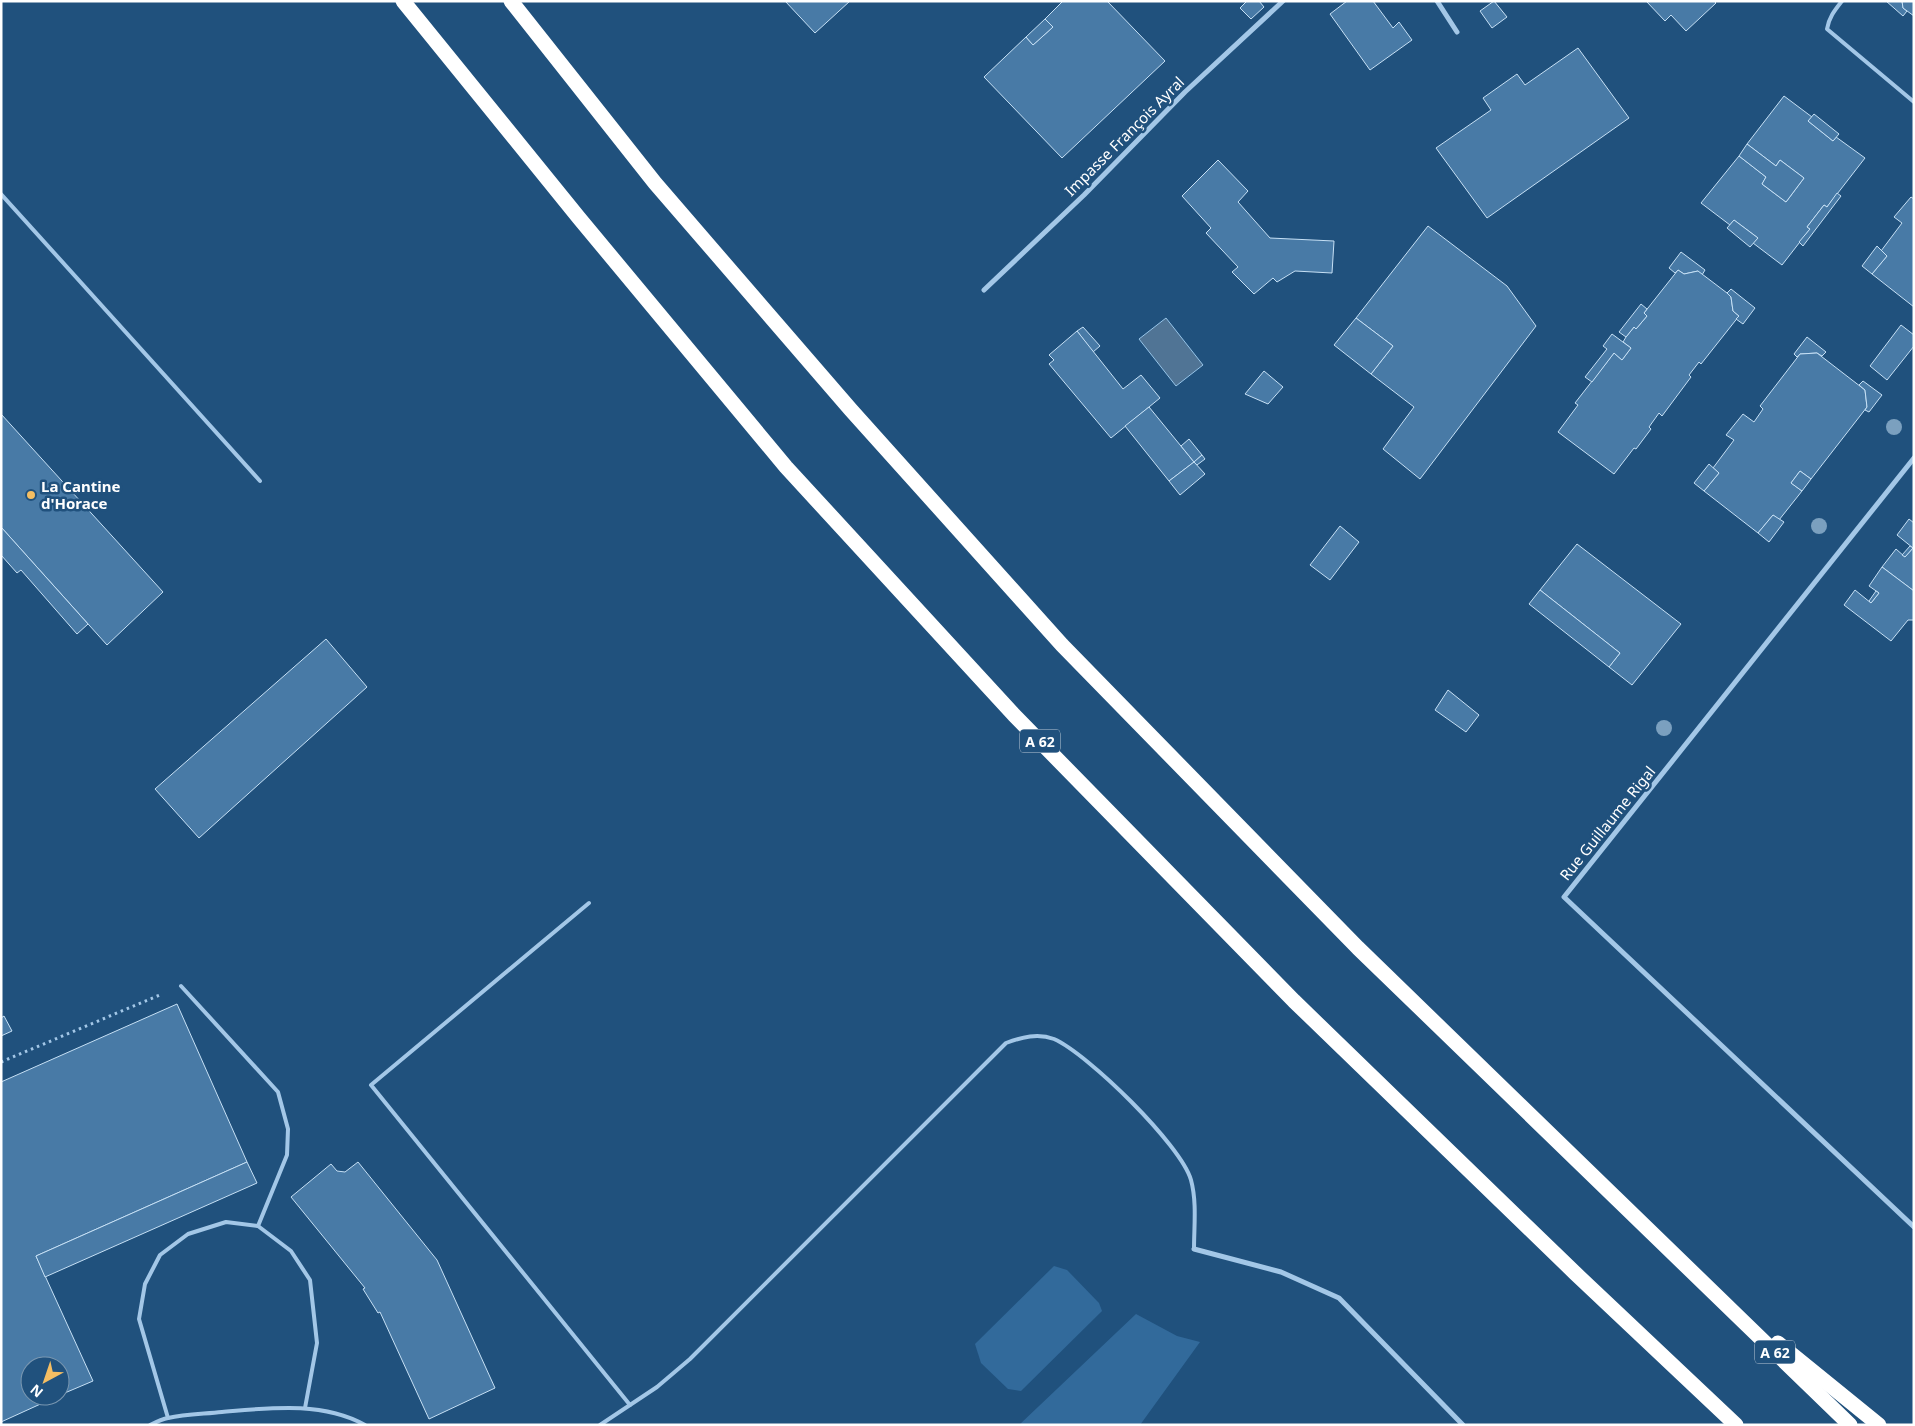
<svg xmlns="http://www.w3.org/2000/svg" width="1915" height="1426" font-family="'Noto Sans',sans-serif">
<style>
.green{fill:#326a9b}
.water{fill:#507495;stroke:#96c4e8}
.building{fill:#487aa6;stroke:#c6e0f5}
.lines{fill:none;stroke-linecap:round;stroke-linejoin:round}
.path{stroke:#a3c7e7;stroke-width:3;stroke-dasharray:2.5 4;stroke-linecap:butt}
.service{stroke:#a3c7e7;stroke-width:4}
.minor{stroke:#a3c7e7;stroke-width:5}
.motorway{stroke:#fff;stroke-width:15}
.tree{fill:#7ba0bf}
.poi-dot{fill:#f4be63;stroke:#20517d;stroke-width:2}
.labels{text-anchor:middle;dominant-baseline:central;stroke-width:5;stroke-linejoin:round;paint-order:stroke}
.shield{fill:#20517d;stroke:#bccbd8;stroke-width:1}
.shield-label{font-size:14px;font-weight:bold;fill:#fff}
.street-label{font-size:15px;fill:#fff;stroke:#20517d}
.poi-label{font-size:15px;font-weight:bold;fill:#fff;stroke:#20517d;text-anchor:start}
</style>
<rect width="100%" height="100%" fill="#20517d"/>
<g class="green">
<polygon points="1054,1266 1067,1270 1099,1303 1102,1311 1021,1391 1008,1389 981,1363 975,1344"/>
<polygon points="1136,1314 1177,1336 1200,1342 1140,1425 1019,1425"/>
</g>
<polygon class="water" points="1166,318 1203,365 1176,386 1139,339"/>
<g class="building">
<polygon points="785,1 850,1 815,33"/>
<polygon points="1063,1 1107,1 1165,61 1062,158 984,77 1026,37 1033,45 1053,27 1045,19"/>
<polygon points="1247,1 1259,1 1264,7 1251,19 1240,8"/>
<polygon points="1347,1 1373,1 1393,28 1399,22 1412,40 1370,70 1330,14"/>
<polygon points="1494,1 1507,17 1492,28 1480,11"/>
<polygon points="1646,1 1714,1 1716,3 1686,31 1671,15 1665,21"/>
<polygon points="1886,1 1902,1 1903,8 1907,11 1903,16"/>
<polygon points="1902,1 1914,1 1914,16 1903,8"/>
<polygon points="1045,19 1053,27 1033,45 1026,37"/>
<polygon points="1578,48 1629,118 1487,218 1436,148 1491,110 1483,98 1517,74 1525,85"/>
<polygon points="1784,96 1812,117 1808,121 1833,141 1836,137 1865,158 1827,207 1824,205 1807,227 1810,229 1782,265 1753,243 1758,238 1734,220 1730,225 1701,203 1739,156 1766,177 1762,184 1786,202 1804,178 1780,160 1776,166 1747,144"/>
<polygon points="1814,114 1839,134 1833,141 1808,121"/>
<polygon points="1747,144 1776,166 1780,160 1804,178 1786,202 1762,184 1766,177 1739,156"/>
<polygon points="1218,160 1248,191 1238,202 1270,238 1334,241 1332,273 1295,271 1277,282 1273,278 1254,294 1232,272 1238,267 1206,233 1211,228 1182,196"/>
<polygon points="1837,193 1841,196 1803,246 1799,242 1810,229 1807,227 1824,205 1827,207"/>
<polygon points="1911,197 1914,199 1914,307 1872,274 1887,256 1881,251 1902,223 1894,217"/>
<polygon points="1734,220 1758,238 1750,247 1727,228"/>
<polygon points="1428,226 1507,286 1536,326 1420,479 1383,449 1414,407 1371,374 1393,346 1356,318"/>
<polygon points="1877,246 1887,256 1872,274 1862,266"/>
<polygon points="1681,252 1705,270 1702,275 1698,271 1684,274 1678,270 1675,273 1669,268"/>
<polygon points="1678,270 1684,274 1698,271 1727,293 1731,297 1733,311 1739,316 1701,364 1699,362 1689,375 1691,377 1662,416 1659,413 1649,427 1651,429 1636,449 1634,448 1614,474 1558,432 1578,405 1575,403 1614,353 1622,360 1631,348 1623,342 1626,337 1634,327 1636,329 1647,316 1644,313"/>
<polygon points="1731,289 1755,308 1743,324 1736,319 1739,316 1733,311 1731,297 1727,293"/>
<polygon points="1641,304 1647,309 1644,313 1647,316 1636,329 1634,327 1626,337 1619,332"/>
<polygon points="1356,318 1393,346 1371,374 1334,345"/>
<polygon points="1901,325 1914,335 1914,346 1887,380 1870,366"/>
<polygon points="1083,327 1100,346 1093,352 1077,331"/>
<polygon points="1077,331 1123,389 1141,375 1160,398 1111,438 1049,364 1054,360 1049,355"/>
<polygon points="1612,334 1631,348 1622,360 1614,353 1592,382 1585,377 1607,349 1603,346"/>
<polygon points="1807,337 1826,352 1822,356 1817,353 1800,354 1797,357 1794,354"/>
<polygon points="1817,353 1865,390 1867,407 1811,479 1800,471 1791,483 1802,491 1779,520 1773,515 1758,533 1704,491 1719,473 1713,468 1734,440 1726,435 1743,414 1754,422 1763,409 1760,406 1800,354"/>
<polygon points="1264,371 1283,387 1268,404 1245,394"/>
<polygon points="1863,381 1882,395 1869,412 1865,410 1867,407 1865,390 1859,385"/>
<polygon points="1149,407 1194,462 1169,481 1125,426"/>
<polygon points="1,414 163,592 107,645 1,527"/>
<polygon points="1189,439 1202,455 1194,462 1181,446"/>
<polygon points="1202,455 1205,459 1197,465 1194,462"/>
<polygon points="1194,462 1205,474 1180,495 1169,481"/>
<polygon points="1709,464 1719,473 1704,491 1694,483"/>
<polygon points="1800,471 1811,479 1802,491 1791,483"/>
<polygon points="1773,515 1784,522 1769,542 1758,533"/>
<polygon points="1909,519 1914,523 1914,591 1882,567 1896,549 1905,557 1913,548 1897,535"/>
<polygon points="1340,526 1359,542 1330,580 1310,565"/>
<polygon points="1,527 88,624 77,634 21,570 17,573 1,555"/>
<polygon points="1577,544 1681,624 1632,685 1609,667 1620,653 1540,590"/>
<polygon points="1910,546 1913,548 1905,557 1902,555"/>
<polygon points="1882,567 1914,591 1914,620 1908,620 1891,641 1844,605 1855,590 1871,603 1879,593 1869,586"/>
<polygon points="1540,590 1620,653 1609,667 1529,604"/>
<polygon points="1876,591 1879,593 1871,603 1869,601"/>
<polygon points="326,639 367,687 199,838 155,789"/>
<polygon points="1448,690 1479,715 1466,732 1435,710"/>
<polygon points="177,1004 247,1162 36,1256 93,1381 60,1395 60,1366 30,1366 30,1396 58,1396 1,1422 1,1082"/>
<polygon points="4,1016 12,1031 1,1036 1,1018"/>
<polygon points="247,1162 257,1183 45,1277 36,1256"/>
<polygon points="358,1162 437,1260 495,1388 429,1419 380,1312 378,1313 363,1289 365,1288 291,1197 331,1164 337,1171 345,1172"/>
</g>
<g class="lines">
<polyline class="path" points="1,1062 162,994"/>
<g class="service">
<path d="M1842 1C1835 10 1829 17 1827 29L1914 102"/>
<polyline points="1,194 260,481"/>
<polyline points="589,903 371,1085 630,1405"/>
<polyline points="181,986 278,1092 288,1129 287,1155 258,1226"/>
<polyline points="168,1418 139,1319 145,1284 160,1255 188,1234 226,1222 258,1226 291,1251 310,1280 317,1343 305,1408"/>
<path d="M150 1425C156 1422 162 1419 168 1418 185 1414 204 1414 222 1412 269 1408 322 1401 365 1425"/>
<path d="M600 1425 657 1387 690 1359 1006 1043C1022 1037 1038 1033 1054 1039 1088 1054 1181 1145 1191 1180 1197 1202 1194 1227 1194 1249"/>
</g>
<g class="minor">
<polyline points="1437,1 1457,32"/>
<polyline points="984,290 1084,195 1185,92 1283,1"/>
<polyline points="1914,458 1564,897 1914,1227"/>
<polyline points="1194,1249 1281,1272 1339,1298 1463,1425"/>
</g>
<g class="motorway">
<polyline points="403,1 579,218 786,467 1014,715 1294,1001 1575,1273 1736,1425"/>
<polyline points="511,1 655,183 851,410 1062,645 1358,948 1850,1425"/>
<polyline points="1778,1343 1879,1425"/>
</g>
</g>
<g class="tree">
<circle cx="1894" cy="427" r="8"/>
<circle cx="1819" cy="526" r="8"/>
<circle cx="1664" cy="728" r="8"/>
</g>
<circle class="poi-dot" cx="31" cy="495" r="5"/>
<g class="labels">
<g class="shield">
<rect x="1020" y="729.5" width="40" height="23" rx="4"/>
<rect x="1755" y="1340.5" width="40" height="23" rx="4"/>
</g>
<g class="shield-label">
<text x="1040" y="741">A 62</text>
<text x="1775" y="1352">A 62</text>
</g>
<g class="street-label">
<text transform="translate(1124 136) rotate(-45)">Impasse François Ayral</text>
<text transform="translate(1607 823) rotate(-51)">Rue Guillaume Rigal</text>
</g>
<g class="poi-label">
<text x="41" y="486">La Cantine<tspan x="41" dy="17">d'Horace</tspan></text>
</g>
</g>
<rect width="1915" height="1426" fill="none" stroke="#ffffff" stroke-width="5"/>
<g transform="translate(45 1381) rotate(220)"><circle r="24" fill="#20517d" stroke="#7997b1"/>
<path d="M0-4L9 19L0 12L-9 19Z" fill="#f4be63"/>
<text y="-8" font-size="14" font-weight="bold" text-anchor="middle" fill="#ffffff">N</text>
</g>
</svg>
